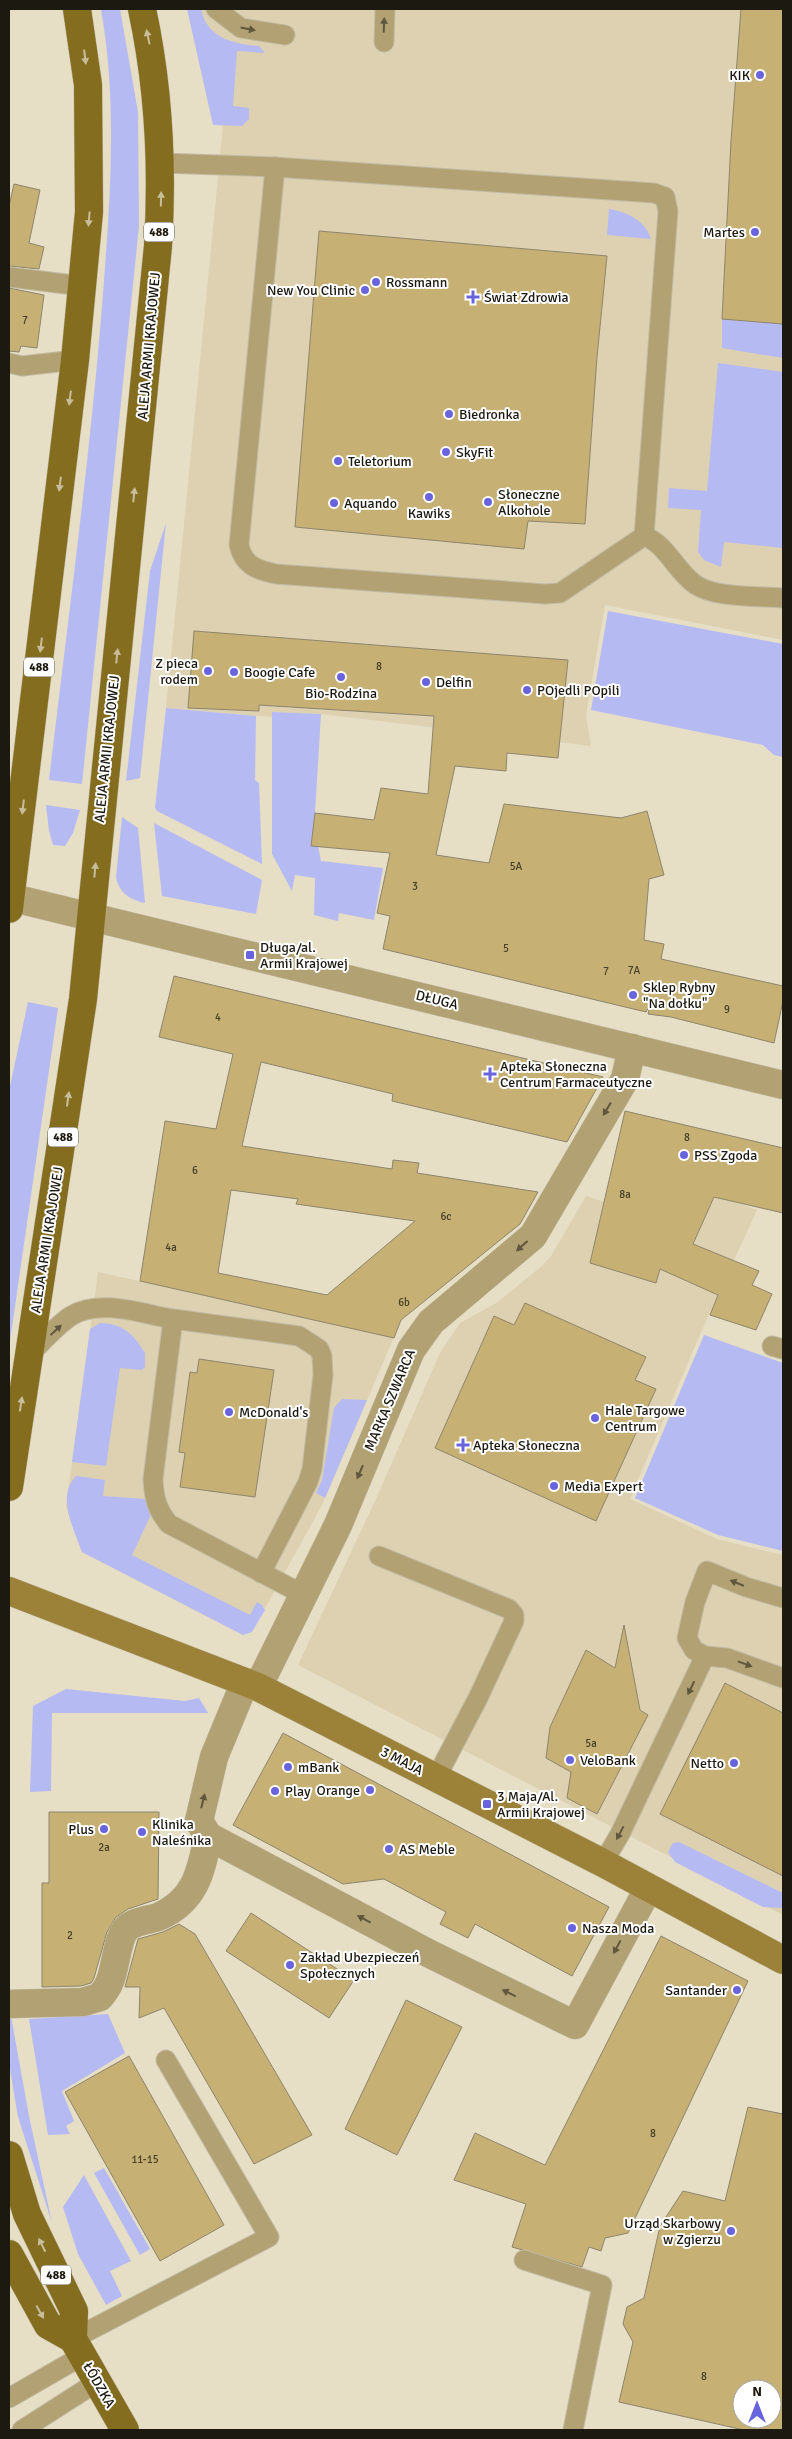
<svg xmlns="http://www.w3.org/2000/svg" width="792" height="2439" font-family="Signika,sans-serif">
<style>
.built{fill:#ddd1b2}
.green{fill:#b6baf3}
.building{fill:#c6b073;stroke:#8d856e;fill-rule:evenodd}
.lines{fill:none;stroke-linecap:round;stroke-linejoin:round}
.service-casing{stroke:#c2bba4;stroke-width:21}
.minor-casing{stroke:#c2bba4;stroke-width:29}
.tertiary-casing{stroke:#c2bba4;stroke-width:29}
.secondary-casing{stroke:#c2bba4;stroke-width:29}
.primary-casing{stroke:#c2bba4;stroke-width:29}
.service{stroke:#b1a173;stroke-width:19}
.minor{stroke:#b1a173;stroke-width:28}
.tertiary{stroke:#b1a173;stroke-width:28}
.secondary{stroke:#9b8238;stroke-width:28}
.primary{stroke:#856d20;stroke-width:28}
.oneway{fill:#5f563d}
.oneway2{fill:#c8bd9b}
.poi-dot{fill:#6964dd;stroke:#fff;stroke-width:2}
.labels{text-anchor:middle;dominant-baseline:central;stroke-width:4;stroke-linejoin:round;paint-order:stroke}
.number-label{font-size:11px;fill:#463f29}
.shield{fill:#fff;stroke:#605e58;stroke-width:1}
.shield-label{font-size:12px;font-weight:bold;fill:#1c1910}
.poi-label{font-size:14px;fill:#1c1910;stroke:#fff;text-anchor:start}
.street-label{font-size:14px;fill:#1c1910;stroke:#fff}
</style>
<rect width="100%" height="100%" fill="#e6dec5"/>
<g class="built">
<polygon points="192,9 783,9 783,640 605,605 586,715 591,746 321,714 272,712 272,717 166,708 223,126"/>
<polygon points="659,1183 733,1201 757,1210 701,1332 630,1499 717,1539 783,1555 783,1915 298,1665 376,1499 440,1353 460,1323 498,1302 543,1265 551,1256 586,1196 605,1202"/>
<polygon points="98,1272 394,1337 322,1505 252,1632 243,1635 82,1552 66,1506"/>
</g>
<g class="green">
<path d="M101 9H120L138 112 139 226 82 784 49 780C67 627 88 473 101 319 109 215 119 112 101 9Z"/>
<path d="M187 9H201C207 38 233 44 259 46L265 53 237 51 233 106 249 108V119L242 126 213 125Z"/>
<path d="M609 209C627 212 645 220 651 239L607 235Z"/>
<polygon points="722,319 783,324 783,358 722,348"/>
<polygon points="718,363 783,372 783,548 724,542 721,567 704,560 698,552 701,510 668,508 669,488 707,491"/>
<polygon points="166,523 140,778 126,781 150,571"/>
<polygon points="608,611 783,644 783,757 774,755 763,745 591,710"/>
<polygon points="166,708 256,716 255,780 259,783 262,864 157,811 155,808"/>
<polygon points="272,712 321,714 315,813 311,845 318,846 321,861 383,868 374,920 339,913 338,921 314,915 315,878 295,875 292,891 272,854"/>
<polygon points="46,805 80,810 73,833 65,846 53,845 49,831"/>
<path d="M122 817 138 828 145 903C130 900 119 893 116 877Z"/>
<polygon points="154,823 262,880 256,914 162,896"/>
<polygon points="28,1002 58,1008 9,1348 9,1091"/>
<path d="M100 1323C123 1323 134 1335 145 1353V1367L142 1370 120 1368 106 1466 72 1462 90 1329Z"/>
<polygon points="704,1335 783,1363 783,1551 718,1535 635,1498"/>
<polygon points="342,1399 367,1400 325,1498 316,1493 322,1480 334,1408"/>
<path d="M76 1476 105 1480 103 1496 146 1499 151 1511 150 1517 132 1555 250 1615 257 1602 262 1605 265 1610 252 1632 243 1635 82 1552C74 1529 56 1497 76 1476Z"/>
<polygon points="66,1689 185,1701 199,1698 208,1713 52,1713 51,1791 30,1792 33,1706"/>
<polygon points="679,1842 783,1893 783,1908 763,1907 675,1862 668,1852 673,1843"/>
<polygon points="108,2014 125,2053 62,2091 74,2121 66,2126 70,2134 48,2135 29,2019"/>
<polygon points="11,2016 29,2116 52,2223 18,2117 9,2063 9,2018"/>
<polygon points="104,2168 150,2249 140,2255 94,2173"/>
<polygon points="84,2175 131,2261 110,2271 122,2296 106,2305 78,2254 63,2207"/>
</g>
<g class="building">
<polygon points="741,9 783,9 783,324 722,319 731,141"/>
<polygon points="14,184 40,190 29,243 44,247 39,269 9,266 9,206"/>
<polygon points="319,231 607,256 597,357 585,524 528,521 524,549 295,527"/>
<polygon points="9,288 44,295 37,348 21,346 19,352 9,351"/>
<polygon points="194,631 568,660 558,758 507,753 506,771 455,766 436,855 489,863 504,804 621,818 647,811 664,875 649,879 644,940 664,944 661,959 783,986 783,1001 774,1043 671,1017 648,1014 650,1006 646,1012 383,949 390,916 377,913 390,853 311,846 315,813 374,820 381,788 428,794 434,716 259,705 259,711 188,708"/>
<path d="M174 976 276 1000 603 1077 567 1142 392 1101 393 1094 261 1062 242 1146 392 1169 393 1160 419 1163 417 1173 538 1192 520 1224 401 1320 394 1338 140 1281 165 1121 216 1129 233 1054 159 1037ZM231 1190 298 1199 296 1204 415 1221 327 1295 218 1273Z"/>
<polygon points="625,1111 783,1148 783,1213 714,1197 693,1244 759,1271 752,1285 772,1294 756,1330 710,1315 718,1295 660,1269 656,1283 590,1263"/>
<polygon points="525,1303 646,1357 635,1380 656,1389 596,1521 435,1448 494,1316 514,1325"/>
<polygon points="199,1359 274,1370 255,1497 180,1487 185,1453 179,1452 190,1372 197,1373"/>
<polygon points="624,1625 640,1710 648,1715 597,1814 567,1798 571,1772 546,1758 550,1727 586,1650 615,1668"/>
<polygon points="725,1683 783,1713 783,1876 660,1814"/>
<polygon points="283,1733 609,1907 572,1976 475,1924 468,1938 440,1924 446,1912 384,1879 343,1884 233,1825"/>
<polygon points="49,1812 159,1812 158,1899 128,1909 116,1917 107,1932 94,1978 91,1983 81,1986 42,1987 42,1883 49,1883"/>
<polygon points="251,1913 354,1980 329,2018 226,1951"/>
<polygon points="179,1924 195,1934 312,2135 254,2164 164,2008 139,2018 140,1987 125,1987 138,1939 163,1932"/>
<polygon points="661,1936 748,1981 628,2233 605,2238 601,2251 589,2247 582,2267 512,2247 526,2204 454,2180 475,2133 545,2165"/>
<polygon points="406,2000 462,2027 397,2155 345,2129"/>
<polygon points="129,2056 224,2225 160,2261 65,2092"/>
<path d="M748 2107 783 2114V2430H744L619 2402 633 2342 623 2324 627 2307 644 2298 660 2226 683 2191 725 2201ZM742 2389H772V2419H742Z"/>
</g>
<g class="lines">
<defs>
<g id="service">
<polyline points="216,9 241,28 285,35"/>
<polyline points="384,42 385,9"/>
<polyline points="161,163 275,167"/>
<path d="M275 167 654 193 665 197 668 211 644 536 560 593 545 594 276 574C257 570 243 565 239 545Z"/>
<polyline points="9,277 82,286"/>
<polyline points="9,363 22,366 75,360"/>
<path d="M644 536C667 544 676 572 696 585 715 598 760 596 783 598"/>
<polyline points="772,1346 783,1349"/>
<path d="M29 1355C42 1342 56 1326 71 1316 99 1298 143 1314 173 1319"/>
<polyline points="379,1556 509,1609 514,1615 514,1621 478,1698 436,1778"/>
<path d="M261 1573 308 1482 312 1469 323 1375 322 1356 319 1349 299 1336 173 1319 153 1479C154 1498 157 1510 169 1524L304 1595"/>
<polyline points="705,1656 727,1658 783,1678"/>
<polyline points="603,1863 620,1834 705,1656 694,1650 687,1638 695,1602 707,1571 746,1587 783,1598"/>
<polyline points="524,2260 602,2285 573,2430"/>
<polyline points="73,2339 269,2237 166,2060"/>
<polyline points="9,2398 82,2356"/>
<polyline points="22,2430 97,2382"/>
</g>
<g id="minor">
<polyline points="245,1682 214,1757 199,1821 208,1836 430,1954 575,2025 648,1889"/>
<polyline points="258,1687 338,1525 411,1350 431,1322 533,1236 625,1079 632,1048"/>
<path d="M9 2004 83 2002 100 1997C104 1992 108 1987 110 1981 116 1967 117 1936 128 1927 136 1921 149 1920 158 1917 195 1901 201 1873 208 1836"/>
</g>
<polyline id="tertiary" points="9,897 783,1085"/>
<polyline id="secondary" points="9,1591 258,1687 603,1863 783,1960"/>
<g id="primary">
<polyline points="9,909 75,360 89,212 88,85 77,9"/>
<path d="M9 1487 83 999 158 246C163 165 159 88 142 9"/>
<polyline points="9,2155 27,2214 74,2311 73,2339"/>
<polyline points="9,2254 48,2325 73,2339"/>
<polyline points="73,2339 125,2430"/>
</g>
</defs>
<use href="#service" class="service-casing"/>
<use href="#minor" class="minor-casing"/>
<use href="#tertiary" class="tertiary-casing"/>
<use href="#secondary" class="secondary-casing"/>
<use href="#primary" class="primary-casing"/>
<use href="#service" class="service"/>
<use href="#minor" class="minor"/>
<use href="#tertiary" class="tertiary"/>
<use href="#secondary" class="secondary"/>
<use href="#primary" class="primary"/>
</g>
<defs><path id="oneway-solid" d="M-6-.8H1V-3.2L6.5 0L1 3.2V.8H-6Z" transform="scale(1.25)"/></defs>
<g class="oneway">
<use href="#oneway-solid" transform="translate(384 25) rotate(-88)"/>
<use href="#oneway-solid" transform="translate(248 29) rotate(11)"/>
<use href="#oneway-solid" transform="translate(607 1109) rotate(121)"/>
<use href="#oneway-solid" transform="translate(522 1246) rotate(138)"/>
<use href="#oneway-solid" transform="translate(56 1330) rotate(-43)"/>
<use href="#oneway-solid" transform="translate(360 1472) rotate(113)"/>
<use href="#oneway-solid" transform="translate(737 1583) rotate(-158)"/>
<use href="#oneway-solid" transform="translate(745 1664) rotate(20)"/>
<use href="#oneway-solid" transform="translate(691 1688) rotate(116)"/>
<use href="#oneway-solid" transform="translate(203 1801) rotate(-76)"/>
<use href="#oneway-solid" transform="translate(620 1833) rotate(118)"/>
<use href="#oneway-solid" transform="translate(364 1919) rotate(-152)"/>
<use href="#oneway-solid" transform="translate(617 1947) rotate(118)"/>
<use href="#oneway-solid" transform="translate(509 1993) rotate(-154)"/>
</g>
<g class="oneway2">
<use href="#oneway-solid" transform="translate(148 37) rotate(-102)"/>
<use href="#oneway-solid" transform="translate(85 57) rotate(83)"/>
<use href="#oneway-solid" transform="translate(161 199) rotate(-89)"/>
<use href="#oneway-solid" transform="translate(89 219) rotate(95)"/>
<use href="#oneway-solid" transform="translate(70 398) rotate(97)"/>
<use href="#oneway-solid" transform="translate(60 484) rotate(97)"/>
<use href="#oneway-solid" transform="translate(134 495) rotate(-84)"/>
<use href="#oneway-solid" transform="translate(41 645) rotate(97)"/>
<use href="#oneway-solid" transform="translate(117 656) rotate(-84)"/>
<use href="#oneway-solid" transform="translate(23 807) rotate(97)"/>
<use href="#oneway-solid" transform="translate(95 870) rotate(-85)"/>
<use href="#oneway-solid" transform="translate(68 1099) rotate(-82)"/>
<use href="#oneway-solid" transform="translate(21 1404) rotate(-81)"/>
<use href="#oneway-solid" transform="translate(42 2245) rotate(-116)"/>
<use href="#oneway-solid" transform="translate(40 2312) rotate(61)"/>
</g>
<g class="poi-dot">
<circle cx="760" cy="75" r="5"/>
<circle cx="755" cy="232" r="5"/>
<circle cx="376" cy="282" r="5"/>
<circle cx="365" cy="290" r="5"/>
<path d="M470.5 289.5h5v5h5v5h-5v5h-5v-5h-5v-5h5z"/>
<circle cx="449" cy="414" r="5"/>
<circle cx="446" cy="452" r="5"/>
<circle cx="338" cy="461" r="5"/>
<circle cx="429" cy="497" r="5"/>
<circle cx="488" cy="502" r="5"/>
<circle cx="334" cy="503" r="5"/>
<circle cx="208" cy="671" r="5"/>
<circle cx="234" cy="672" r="5"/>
<circle cx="341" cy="677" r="5"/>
<circle cx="426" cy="682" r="5"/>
<circle cx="527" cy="690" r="5"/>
<rect x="245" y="950" width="10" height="10" rx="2.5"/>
<circle cx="633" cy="995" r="5"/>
<path d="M487.5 1066.5h5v5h5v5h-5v5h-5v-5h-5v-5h5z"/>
<circle cx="684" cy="1155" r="5"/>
<circle cx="229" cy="1412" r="5"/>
<circle cx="595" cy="1418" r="5"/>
<path d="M460.5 1437.5h5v5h5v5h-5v5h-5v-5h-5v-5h5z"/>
<circle cx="554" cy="1486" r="5"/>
<circle cx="570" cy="1760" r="5"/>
<circle cx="734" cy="1763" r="5"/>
<circle cx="288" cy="1767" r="5"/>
<circle cx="370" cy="1790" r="5"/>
<circle cx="275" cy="1791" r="5"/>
<rect x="482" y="1799" width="10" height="10" rx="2.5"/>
<circle cx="104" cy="1829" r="5"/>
<circle cx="142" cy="1832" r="5"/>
<circle cx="389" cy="1849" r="5"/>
<circle cx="572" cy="1928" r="5"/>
<circle cx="290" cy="1965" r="5"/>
<circle cx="737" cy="1990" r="5"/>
<circle cx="731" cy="2231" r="5"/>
</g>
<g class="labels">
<g class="number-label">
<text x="25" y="320">7</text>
<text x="379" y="666">8</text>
<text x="516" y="866">5A</text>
<text x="415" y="886">3</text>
<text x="506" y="948">5</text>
<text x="634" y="970">7A</text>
<text x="606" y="971">7</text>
<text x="727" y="1009">9</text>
<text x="218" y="1017">4</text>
<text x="687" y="1137">8</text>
<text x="195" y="1170">6</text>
<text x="625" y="1194">8a</text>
<text x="446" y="1216">6c</text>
<text x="171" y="1247">4a</text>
<text x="404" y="1302">6b</text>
<text x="591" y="1743">5a</text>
<text x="104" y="1847">2a</text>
<text x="70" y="1935">2</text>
<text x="653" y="2133">8</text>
<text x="145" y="2159">11-15</text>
<text x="704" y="2376">8</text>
</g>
<g class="shield">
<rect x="144" y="222.5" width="30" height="19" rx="4"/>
<rect x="24" y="657.5" width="30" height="19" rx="4"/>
<rect x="48" y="1127.5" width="30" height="19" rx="4"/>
<rect x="41" y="2265.5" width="30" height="19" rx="4"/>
</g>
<g class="shield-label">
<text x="159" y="232">488</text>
<text x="39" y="667">488</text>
<text x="63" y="1137">488</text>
<text x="56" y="2275">488</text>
</g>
<g class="poi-label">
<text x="750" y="75" text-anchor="end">KIK</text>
<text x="745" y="232" text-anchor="end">Martes</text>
<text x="386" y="282">Rossmann</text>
<text x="355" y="290" text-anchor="end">New You Clinic</text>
<text x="484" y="297">Świat Zdrowia</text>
<text x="459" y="414">Biedronka</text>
<text x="456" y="452">SkyFit</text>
<text x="348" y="461">Teletorium</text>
<text x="498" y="494">Słoneczne<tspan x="498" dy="16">Alkohole</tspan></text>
<text x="344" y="503">Aquando</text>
<text x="429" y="513" text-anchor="middle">Kawiks</text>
<text x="198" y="663" text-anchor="end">Z pieca<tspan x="198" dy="16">rodem</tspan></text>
<text x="244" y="672">Boogie Cafe</text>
<text x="436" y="682">Delfin</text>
<text x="537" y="690">POjedli POpili</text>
<text x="341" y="693" text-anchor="middle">Bio-Rodzina</text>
<text x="260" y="947">Długa/al.<tspan x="260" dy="16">Armii Krajowej</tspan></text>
<text x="643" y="987">Sklep Rybny<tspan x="643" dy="16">"Na dołku"</tspan></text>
<text x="500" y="1066">Apteka Słoneczna<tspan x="500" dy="16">Centrum Farmaceutyczne</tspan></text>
<text x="694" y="1155">PSS Zgoda</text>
<text x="605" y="1410">Hale Targowe<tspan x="605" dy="16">Centrum</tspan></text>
<text x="239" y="1412">McDonald's</text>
<text x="473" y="1445">Apteka Słoneczna</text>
<text x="564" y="1486">Media Expert</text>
<text x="580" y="1760">VeloBank</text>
<text x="724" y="1763" text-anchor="end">Netto</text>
<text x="298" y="1767">mBank</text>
<text x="360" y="1790" text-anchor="end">Orange</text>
<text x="285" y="1791">Play</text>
<text x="497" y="1796">3 Maja/Al.<tspan x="497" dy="16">Armii Krajowej</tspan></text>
<text x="152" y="1824">Klinika<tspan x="152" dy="16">Naleśnika</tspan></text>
<text x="94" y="1829" text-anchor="end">Plus</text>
<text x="399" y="1849">AS Meble</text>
<text x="582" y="1928">Nasza Moda</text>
<text x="300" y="1957">Zakład Ubezpieczeń<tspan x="300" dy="16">Społecznych</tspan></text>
<text x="727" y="1990" text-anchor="end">Santander</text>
<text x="721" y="2223" text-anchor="end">Urząd Skarbowy<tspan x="721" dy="16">w Zgierzu</tspan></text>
</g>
<g class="street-label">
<text transform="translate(149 346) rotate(-85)">ALEJA ARMII KRAJOWEJ</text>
<text transform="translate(107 749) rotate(-84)">ALEJA ARMII KRAJOWEJ</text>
<text transform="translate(437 1000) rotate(14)">DŁUGA</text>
<text transform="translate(47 1240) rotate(-81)">ALEJA ARMII KRAJOWEJ</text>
<text transform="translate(390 1400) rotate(-67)">MARKA SZWARCA</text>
<text transform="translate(402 1761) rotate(27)">3 MAJA</text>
<text transform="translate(99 2385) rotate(60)">ŁÓDZKA</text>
</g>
</g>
<rect width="792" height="2439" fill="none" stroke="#1c1910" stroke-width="20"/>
<g transform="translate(757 2404)"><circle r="24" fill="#ffffff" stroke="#a4a39f"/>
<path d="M0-4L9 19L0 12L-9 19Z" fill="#6964dd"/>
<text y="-8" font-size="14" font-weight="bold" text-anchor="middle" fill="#1c1910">N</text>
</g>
</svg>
